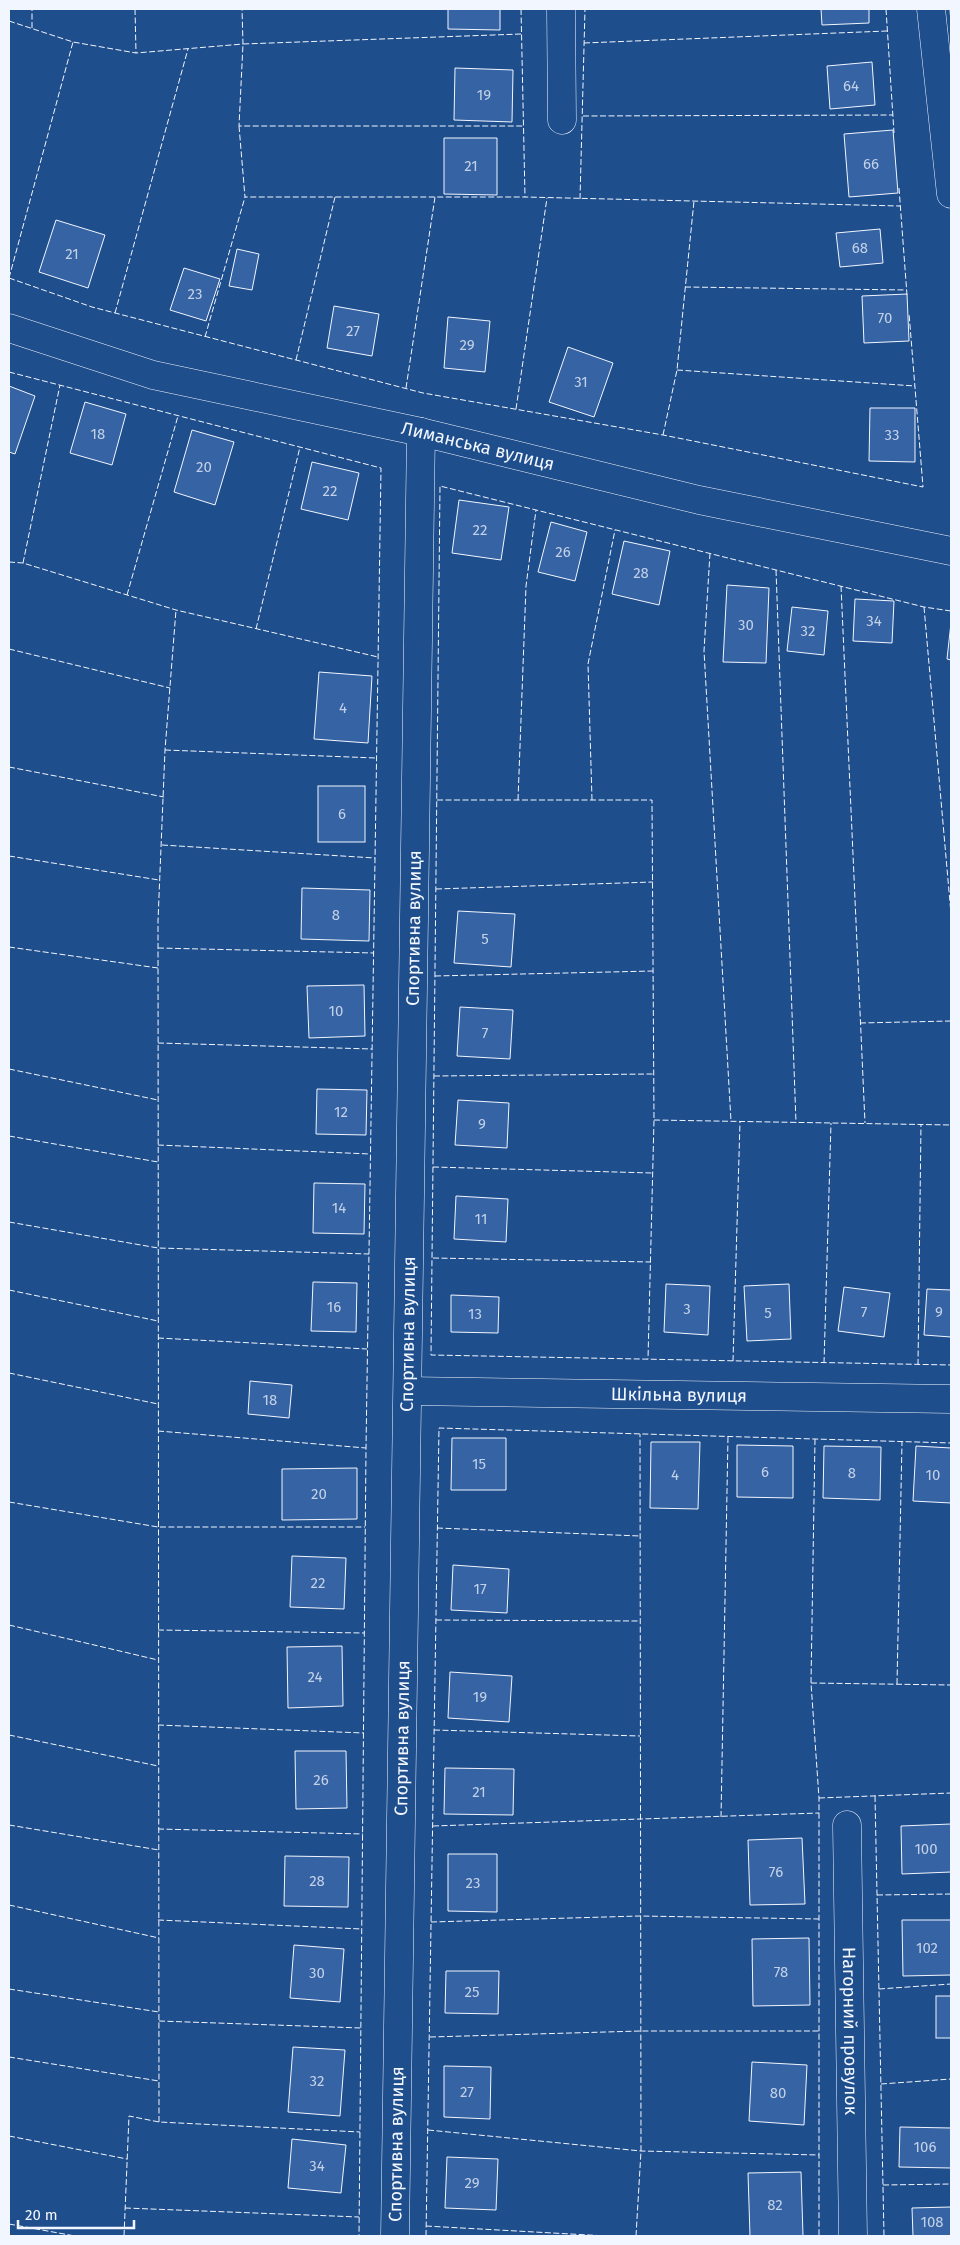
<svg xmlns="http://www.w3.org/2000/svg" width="960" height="2245" font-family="'Fira Sans',sans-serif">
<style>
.building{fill:#3563a3;stroke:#f2f6ff}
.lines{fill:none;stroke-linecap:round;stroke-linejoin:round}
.minor-casing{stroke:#f2f6ff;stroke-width:29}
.minor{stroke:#1f4e8c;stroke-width:28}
.fence{stroke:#f2f6ff;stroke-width:1;stroke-dasharray:6 2.5;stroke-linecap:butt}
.labels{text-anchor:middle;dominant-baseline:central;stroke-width:4;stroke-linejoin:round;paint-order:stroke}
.number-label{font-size:15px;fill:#c3d1e8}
.street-label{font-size:18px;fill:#f2f6ff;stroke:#1f4e8c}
</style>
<rect width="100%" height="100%" fill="#1f4e8c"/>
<g class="building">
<polygon points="448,9 500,9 500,30 448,29"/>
<polygon points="821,9 869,9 869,23 822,25"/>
<polygon points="872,62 875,105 830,109 827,66"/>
<polygon points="455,68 513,70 512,122 454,120"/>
<polygon points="893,130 898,193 849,197 844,134"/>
<polygon points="444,138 497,138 497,195 444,194"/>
<polygon points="56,220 105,235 88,288 39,272"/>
<polygon points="880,229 883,263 840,267 836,233"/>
<polygon points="237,249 259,254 252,290 229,286"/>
<polygon points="184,268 220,279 206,321 170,310"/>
<polygon points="907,294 909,341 864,343 862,296"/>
<polygon points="334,306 379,314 372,356 327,348"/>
<polygon points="448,317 490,321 485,372 444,368"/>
<polygon points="568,347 613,363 594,417 549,402"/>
<polygon points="9,386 35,396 15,454 9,452"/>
<polygon points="85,402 126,414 112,465 70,453"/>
<polygon points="870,408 915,408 915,462 869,461"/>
<polygon points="192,430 234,442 215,505 174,492"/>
<polygon points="312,462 359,473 348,520 301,509"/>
<polygon points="459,500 509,507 501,560 452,553"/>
<polygon points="551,522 587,532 575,581 538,572"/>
<polygon points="624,541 670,551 659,605 612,594"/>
<polygon points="727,585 769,588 766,663 723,662"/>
<polygon points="855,599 894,601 892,643 853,641"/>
<polygon points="792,607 828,611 824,655 787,651"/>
<polygon points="951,623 951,660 947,659"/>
<polygon points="319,672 372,676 368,743 314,739"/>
<rect x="318" y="786" width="47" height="56"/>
<polygon points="302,888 370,890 369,941 301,939"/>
<polygon points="458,911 515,914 511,967 454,963"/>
<polygon points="364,985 365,1036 309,1038 307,986"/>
<polygon points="460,1007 513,1010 510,1059 457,1056"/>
<polygon points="317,1089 367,1090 366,1135 316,1134"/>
<polygon points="458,1100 509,1103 507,1148 455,1145"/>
<polygon points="314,1183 365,1184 364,1234 313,1233"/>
<polygon points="456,1196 508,1199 506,1242 454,1239"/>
<polygon points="313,1282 357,1283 356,1332 311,1331"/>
<polygon points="666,1284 710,1286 708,1335 664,1332"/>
<polygon points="789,1284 791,1339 747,1341 744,1286"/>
<polygon points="844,1287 890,1293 884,1337 838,1331"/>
<polygon points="927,1289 951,1290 951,1337 924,1335"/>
<polygon points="451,1295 499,1297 498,1333 451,1332"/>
<polygon points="250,1381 292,1385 289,1418 248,1414"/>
<polygon points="452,1438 506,1438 506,1490 451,1490"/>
<polygon points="651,1442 700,1442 698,1509 650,1508"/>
<polygon points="737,1445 793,1446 793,1498 737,1497"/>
<polygon points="824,1446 881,1447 880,1500 823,1498"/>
<polygon points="916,1446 951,1448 951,1503 913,1501"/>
<polygon points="357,1468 357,1519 282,1520 282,1469"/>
<polygon points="292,1556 346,1558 344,1609 290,1607"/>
<polygon points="453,1565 509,1569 507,1613 451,1610"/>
<polygon points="342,1646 343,1706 288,1708 287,1647"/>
<polygon points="450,1672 512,1676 509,1722 448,1718"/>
<polygon points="295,1751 346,1751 347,1808 296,1809"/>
<polygon points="445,1768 514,1769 513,1815 444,1814"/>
<polygon points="951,1824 951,1872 902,1874 901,1826"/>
<polygon points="802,1838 805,1904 750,1905 748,1840"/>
<polygon points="448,1854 497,1854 497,1912 448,1911"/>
<polygon points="285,1856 349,1857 348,1907 284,1906"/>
<polygon points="902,1920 951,1920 951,1975 903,1976"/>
<polygon points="809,1938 810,2005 753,2006 752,1939"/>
<polygon points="294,1945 344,1949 340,2002 290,1998"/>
<polygon points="446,1971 499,1971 498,2014 445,2013"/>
<rect x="936" y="1996" width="15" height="42"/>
<polygon points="293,2047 345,2050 340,2116 288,2112"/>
<polygon points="752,2062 807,2065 804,2125 749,2121"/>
<polygon points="444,2066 491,2067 490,2119 444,2117"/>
<polygon points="900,2127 951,2128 951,2168 899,2167"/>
<polygon points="292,2139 346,2145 341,2193 288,2188"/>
<polygon points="447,2157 498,2159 496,2210 445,2208"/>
<polygon points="801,2172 803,2236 750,2236 748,2173"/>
<polygon points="951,2207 951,2236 913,2236 912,2208"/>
</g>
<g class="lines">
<defs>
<g id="minor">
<polyline points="561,9 562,120"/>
<polyline points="931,9 951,194"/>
<path id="s1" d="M9 328 153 375 421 432 699 500 951 551"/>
<path id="s2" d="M408 1391 951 1399"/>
<path id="s3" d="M847 1825 853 2236"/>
<path id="s4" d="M395 2236 421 432"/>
</g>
</defs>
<use href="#minor" class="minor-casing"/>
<use href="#minor" class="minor"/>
<g class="fence">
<polyline points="135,9 136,53"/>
<polyline points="521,9 525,197"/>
<polyline points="886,9 894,133"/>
<polyline points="950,9 951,27"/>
<polyline points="9,21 73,42 136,53 243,44 242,9"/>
<polyline points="32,28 32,9"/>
<polyline points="521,34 243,44 239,126 523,126"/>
<polyline points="584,43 887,31"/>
<polyline points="583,116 893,115"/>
<polyline points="239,126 245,197 525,197 900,206"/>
<polyline points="899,188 907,295"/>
<polyline points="580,199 585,9"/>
<polyline points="9,278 92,307 423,393 663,435 923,487 909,313"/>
<polyline points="9,278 73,42"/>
<polyline points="685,287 907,290"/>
<polyline points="115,313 188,49"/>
<polyline points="205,337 245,197"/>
<polyline points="296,360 335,197"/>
<polyline points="677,370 915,386"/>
<polyline points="9,372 381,468 366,1448 359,2236"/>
<polyline points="406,388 435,197"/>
<polyline points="516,409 547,198"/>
<polyline points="663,435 677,370 694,201"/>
<polyline points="710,553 704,651 731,1121"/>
<polyline points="9,562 23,563 176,610 378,657"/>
<polyline points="23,563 60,385"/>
<polyline points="776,570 796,1123"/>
<polyline points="841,586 865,1123"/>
<polyline points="127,595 178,416"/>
<polyline points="924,607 951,914"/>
<polyline points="951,611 924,607 440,486 431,1355 951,1365"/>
<polyline points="256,629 300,447"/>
<polyline points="9,649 170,688"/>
<polyline points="165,750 376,758"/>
<polyline points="9,767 164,797"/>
<polyline points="437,800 652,800 654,1120 648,1359"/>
<polyline points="518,800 526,586 536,510"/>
<polyline points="592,800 588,664 615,530"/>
<polyline points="162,845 375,858"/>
<polyline points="9,856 159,880"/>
<polyline points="436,889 653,882"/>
<polyline points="9,947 158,968"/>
<polyline points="158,948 374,953"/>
<polyline points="435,976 653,971"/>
<polyline points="860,1023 951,1021"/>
<polyline points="158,1043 372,1049"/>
<polyline points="9,1069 158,1100"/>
<polyline points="434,1076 653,1074"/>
<polyline points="654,1120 951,1125"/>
<polyline points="9,1136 158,1162"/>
<polyline points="158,1145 370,1154"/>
<polyline points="433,1167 652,1173"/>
<polyline points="9,1222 158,1248 369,1254"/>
<polyline points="433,1258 651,1262"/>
<polyline points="9,1290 158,1321"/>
<polyline points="158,1338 367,1349"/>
<polyline points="733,1361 740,1122"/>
<polyline points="824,1363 831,1123"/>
<polyline points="918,1365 921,1124"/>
<polyline points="9,1373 158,1404"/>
<polyline points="158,1431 366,1448"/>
<polyline points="815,1439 811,1683 819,1798 819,2236"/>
<polyline points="9,1502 158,1527 365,1527"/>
<polyline points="437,1528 640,1536"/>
<polyline points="436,1620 640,1621"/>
<polyline points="9,1625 158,1660"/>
<polyline points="158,1630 364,1633"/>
<polyline points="811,1683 951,1685"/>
<polyline points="897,1684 902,1442"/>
<polyline points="158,1725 364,1733"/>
<polyline points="434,1730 640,1736"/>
<polyline points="9,1735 158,1766"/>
<polyline points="875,1796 884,2236"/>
<polyline points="819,1798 951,1793"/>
<polyline points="721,1817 728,1437"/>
<polyline points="9,1825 159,1850"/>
<polyline points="433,1826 819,1813"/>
<polyline points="158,1829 363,1834"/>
<polyline points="877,1895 951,1894"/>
<polyline points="9,1905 159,1938"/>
<polyline points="158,1920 362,1929"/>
<polyline points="431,1922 640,1916 819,1919"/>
<polyline points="9,1989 159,2012"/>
<polyline points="879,1989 951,1984"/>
<polyline points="159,2021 361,2028"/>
<polyline points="430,2037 641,2031 819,2031"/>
<polyline points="9,2057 159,2081"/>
<polyline points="881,2084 951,2079"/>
<polyline points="159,2122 158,921 165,750 176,610"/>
<polyline points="428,2130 641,2151 819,2155"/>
<polyline points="9,2136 127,2159"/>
<polyline points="883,2185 951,2184"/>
<polyline points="125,2208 359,2217"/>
<polyline points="9,2224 75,2236"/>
<polyline points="426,2226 607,2236"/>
<polyline points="124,2236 129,2116 159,2122 360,2132"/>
<polyline points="426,2236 439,1428 951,1443"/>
<polyline points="636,2236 641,2151 640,1434"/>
</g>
</g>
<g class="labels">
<g class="number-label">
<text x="851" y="86">64</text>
<text x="484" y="95">19</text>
<text x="871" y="164">66</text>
<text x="471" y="166">21</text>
<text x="860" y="248">68</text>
<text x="72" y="254">21</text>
<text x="195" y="294">23</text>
<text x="885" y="318">70</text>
<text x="353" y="331">27</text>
<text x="467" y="345">29</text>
<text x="581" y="382">31</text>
<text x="98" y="434">18</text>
<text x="892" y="435">33</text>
<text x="204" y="467">20</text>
<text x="330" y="491">22</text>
<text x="480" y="530">22</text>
<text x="563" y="552">26</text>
<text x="641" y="573">28</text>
<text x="874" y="621">34</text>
<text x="746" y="625">30</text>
<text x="808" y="631">32</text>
<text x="343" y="708">4</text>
<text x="342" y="814">6</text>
<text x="336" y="915">8</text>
<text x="485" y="939">5</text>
<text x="336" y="1011">10</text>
<text x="485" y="1033">7</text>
<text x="341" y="1112">12</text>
<text x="482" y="1124">9</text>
<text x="339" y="1208">14</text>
<text x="481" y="1219">11</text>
<text x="334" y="1307">16</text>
<text x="687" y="1309">3</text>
<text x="864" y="1312">7</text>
<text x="939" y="1312">9</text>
<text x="768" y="1313">5</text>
<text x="475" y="1314">13</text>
<text x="270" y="1400">18</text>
<text x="479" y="1464">15</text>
<text x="765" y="1472">6</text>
<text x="852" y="1473">8</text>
<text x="675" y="1475">4</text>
<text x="933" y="1475">10</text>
<text x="319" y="1494">20</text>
<text x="318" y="1583">22</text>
<text x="480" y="1589">17</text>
<text x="315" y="1677">24</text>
<text x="480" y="1697">19</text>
<text x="321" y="1780">26</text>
<text x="479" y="1792">21</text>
<text x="926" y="1849">100</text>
<text x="776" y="1872">76</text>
<text x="317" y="1881">28</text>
<text x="473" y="1883">23</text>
<text x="927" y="1948">102</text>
<text x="781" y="1972">78</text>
<text x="317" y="1973">30</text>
<text x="472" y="1992">25</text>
<text x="317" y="2081">32</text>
<text x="467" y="2092">27</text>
<text x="778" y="2093">80</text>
<text x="925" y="2147">106</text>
<text x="317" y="2166">34</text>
<text x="472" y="2183">29</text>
<text x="775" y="2205">82</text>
<text x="932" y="2222">108</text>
</g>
<g class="street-label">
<text stroke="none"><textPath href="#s1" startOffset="484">Лиманська вулиця</textPath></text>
<text stroke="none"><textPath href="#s4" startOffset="1308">Спортивна вулиця</textPath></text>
<text stroke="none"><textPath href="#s4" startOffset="902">Спортивна вулиця</textPath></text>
<text stroke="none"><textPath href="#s2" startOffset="271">Шкільна вулиця</textPath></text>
<text stroke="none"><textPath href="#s4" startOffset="498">Спортивна вулиця</textPath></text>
<text stroke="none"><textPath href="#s3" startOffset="206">Нагорний провулок</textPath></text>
<text stroke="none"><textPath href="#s4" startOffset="92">Спортивна вулиця</textPath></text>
</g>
</g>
<rect width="960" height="2245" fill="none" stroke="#f2f6ff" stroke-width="20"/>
<path d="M18 2220v8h116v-8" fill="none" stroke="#f2f6ff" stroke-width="2.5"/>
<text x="25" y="2220" font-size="15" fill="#f2f6ff" stroke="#1f4e8c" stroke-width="4" paint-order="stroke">20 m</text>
</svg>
